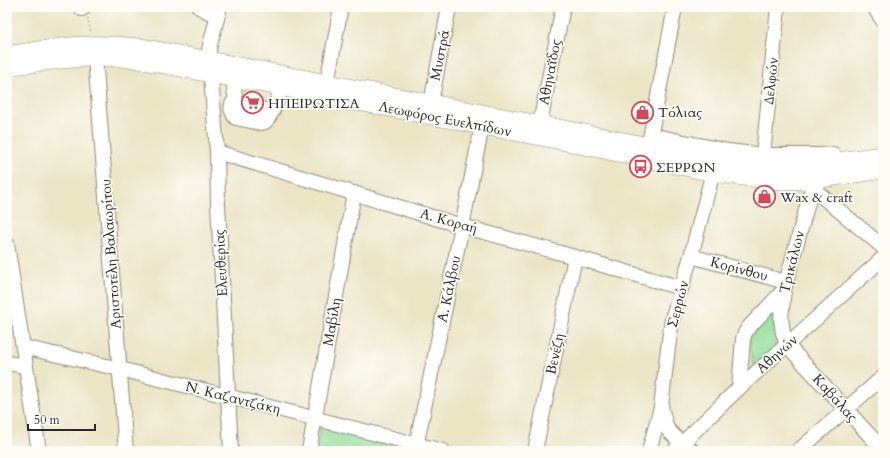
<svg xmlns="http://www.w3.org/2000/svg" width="890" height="458" font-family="Cardo,serif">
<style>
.green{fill:#94de9a;stroke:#608462}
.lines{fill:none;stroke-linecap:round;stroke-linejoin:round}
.minor-casing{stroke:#8b8878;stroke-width:16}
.major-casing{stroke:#8b8878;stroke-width:18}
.path{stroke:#8b8878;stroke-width:1.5;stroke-dasharray:1 3;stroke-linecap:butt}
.minor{stroke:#fff;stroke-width:14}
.major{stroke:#fff;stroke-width:17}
.labels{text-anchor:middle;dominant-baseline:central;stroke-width:3.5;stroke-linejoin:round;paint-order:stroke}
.street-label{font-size:14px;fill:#2b2b2b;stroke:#fdfcf7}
.poi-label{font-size:14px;fill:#2b2b2b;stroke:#fdfcf7;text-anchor:start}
</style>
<rect width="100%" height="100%" fill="#fdfcf7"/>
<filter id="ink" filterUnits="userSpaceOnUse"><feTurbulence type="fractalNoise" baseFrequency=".025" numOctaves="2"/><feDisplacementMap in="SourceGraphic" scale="8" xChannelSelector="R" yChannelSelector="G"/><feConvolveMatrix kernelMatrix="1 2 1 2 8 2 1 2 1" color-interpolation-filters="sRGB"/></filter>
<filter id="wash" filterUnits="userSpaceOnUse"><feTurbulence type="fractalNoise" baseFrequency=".012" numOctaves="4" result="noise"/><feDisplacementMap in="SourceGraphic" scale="16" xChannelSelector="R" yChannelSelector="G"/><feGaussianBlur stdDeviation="0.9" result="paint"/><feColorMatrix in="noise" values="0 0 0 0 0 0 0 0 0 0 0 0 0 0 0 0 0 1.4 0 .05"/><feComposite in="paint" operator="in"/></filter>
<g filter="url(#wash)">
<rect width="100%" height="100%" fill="#ebe5c6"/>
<g class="green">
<polygon points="782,296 773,333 776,349 753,369 750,337"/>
<polygon points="320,427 407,449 407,451 316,451"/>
</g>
</g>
<g filter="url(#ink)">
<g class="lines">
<defs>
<g id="minor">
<polyline points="199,7 217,16"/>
<polyline points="220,7 210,45 209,51 217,152 218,204 231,451"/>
<polyline points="874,7 883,21"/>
<polyline points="82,9 84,7"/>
<polyline points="95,57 126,451"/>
<polyline points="233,79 236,104"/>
<polyline points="327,83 341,7"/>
<polyline points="431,103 449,7"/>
<path d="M272 111 236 104H232C230 109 233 115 236 118L260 123C262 123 264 123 266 121 270 119 280 94 282 88"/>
<polyline points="540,135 542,113 563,7"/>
<polyline points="651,135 728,151 763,155 821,155 833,154"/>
<polyline points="649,143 675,7"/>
<polyline points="217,152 462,226 575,257 681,288"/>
<polyline points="763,155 778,7"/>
<polyline points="813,180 812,188 784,290 781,318 783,333 787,345 883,450"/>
<polyline points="812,188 883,247"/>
<polyline points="7,244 39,451"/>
<polyline points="691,256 786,282"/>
<polyline points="23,347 120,369 443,451"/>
<polyline points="7,363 26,366"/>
<polyline points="739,388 743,339 745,333 748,328 784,290"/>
<polyline points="661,407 667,429 681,443 693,451"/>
<polyline points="309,451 354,193"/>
<polyline points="415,451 462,226 482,126"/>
<polyline points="535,451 575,257"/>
<polyline points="649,451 661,407 668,348 672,319 691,256 715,164"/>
<polyline points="674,451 739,388 883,258"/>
<polyline points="798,451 883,377"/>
</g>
<g id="major">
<path d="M7 55C34 51 62 45 89 45 109 44 128 46 147 48L585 133 717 160 772 167H791L883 155"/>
<path d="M7 67C49 61 90 55 133 59L551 139 713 173 773 181H791L813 180 883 170"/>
</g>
</defs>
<use href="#minor" class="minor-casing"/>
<use href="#major" class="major-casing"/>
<polyline class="path" points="88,18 89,25 91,32"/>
<use href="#minor" class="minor"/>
<use href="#major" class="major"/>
</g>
</g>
<defs>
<symbol id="supermarket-ring" viewBox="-11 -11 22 22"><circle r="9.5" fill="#fdfcf7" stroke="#d1495b" stroke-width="1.5"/><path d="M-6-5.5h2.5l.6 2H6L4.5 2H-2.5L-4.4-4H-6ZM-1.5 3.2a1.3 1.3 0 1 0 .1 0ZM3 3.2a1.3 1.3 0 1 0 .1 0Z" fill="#d1495b"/></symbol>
<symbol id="shop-ring" viewBox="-11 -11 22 22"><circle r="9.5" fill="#fdfcf7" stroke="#d1495b" stroke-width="1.5"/><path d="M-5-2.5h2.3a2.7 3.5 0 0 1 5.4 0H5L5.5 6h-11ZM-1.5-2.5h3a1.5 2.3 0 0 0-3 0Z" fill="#d1495b"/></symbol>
<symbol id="bus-ring" viewBox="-11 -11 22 22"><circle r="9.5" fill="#fdfcf7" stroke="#d1495b" stroke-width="1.5"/><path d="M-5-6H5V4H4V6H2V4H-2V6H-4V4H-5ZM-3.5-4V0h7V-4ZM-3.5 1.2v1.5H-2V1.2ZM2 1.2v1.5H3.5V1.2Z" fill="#d1495b"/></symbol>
</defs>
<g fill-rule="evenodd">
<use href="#supermarket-ring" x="240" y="90" width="25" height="25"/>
<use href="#shop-ring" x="630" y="100" width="25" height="25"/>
<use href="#bus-ring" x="628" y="154" width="25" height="25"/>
<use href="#shop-ring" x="752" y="184" width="25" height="25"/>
</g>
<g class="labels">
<g class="street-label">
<text transform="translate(440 55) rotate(-79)">Μυστρά</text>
<text transform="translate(550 72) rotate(-79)">Αθηναΐδος</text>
<text transform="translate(771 81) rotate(-84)">Δελφών</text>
<text transform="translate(445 119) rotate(11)">Λεωφόρος Ευελπίδων</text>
<text transform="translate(449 221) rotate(16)">Α. Κοραή</text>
<text transform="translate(111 254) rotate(-94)">Αριστοτέλη Βαλαωρίτου</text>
<text transform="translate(792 262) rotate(-76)">Τρικάλων</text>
<text transform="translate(221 263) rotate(-93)">Ελευθερίας</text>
<text transform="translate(739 269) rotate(15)">Κορίνθου</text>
<text transform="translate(449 289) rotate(-78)">A. Κάλβου</text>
<text transform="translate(678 304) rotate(-75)">Σερρών</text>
<text transform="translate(332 322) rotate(-80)">Μαβίλη</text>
<text transform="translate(555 354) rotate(-78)">Βενέζη</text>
<text transform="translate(777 354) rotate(-42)">Αθηνών</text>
<text transform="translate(233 398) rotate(14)">Ν. Καζαντζάκη</text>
<text transform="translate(835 398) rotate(48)">Καβάλας</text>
</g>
<g class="poi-label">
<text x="268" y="103">ΗΠΕΙΡΩΤΙΣΑ</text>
<text x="658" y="112">Τόλιας</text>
<text x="656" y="167">ΣΕΡΡΩΝ</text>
<text x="780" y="197">Wax &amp; craft</text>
</g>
</g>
<rect width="890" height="458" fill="none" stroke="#fdfcf7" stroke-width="24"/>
<path d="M28 424v6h67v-6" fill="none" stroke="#2b2b2b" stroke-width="2"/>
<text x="34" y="424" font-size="12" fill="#2b2b2b" stroke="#fdfcf7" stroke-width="3" paint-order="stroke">50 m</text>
</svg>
